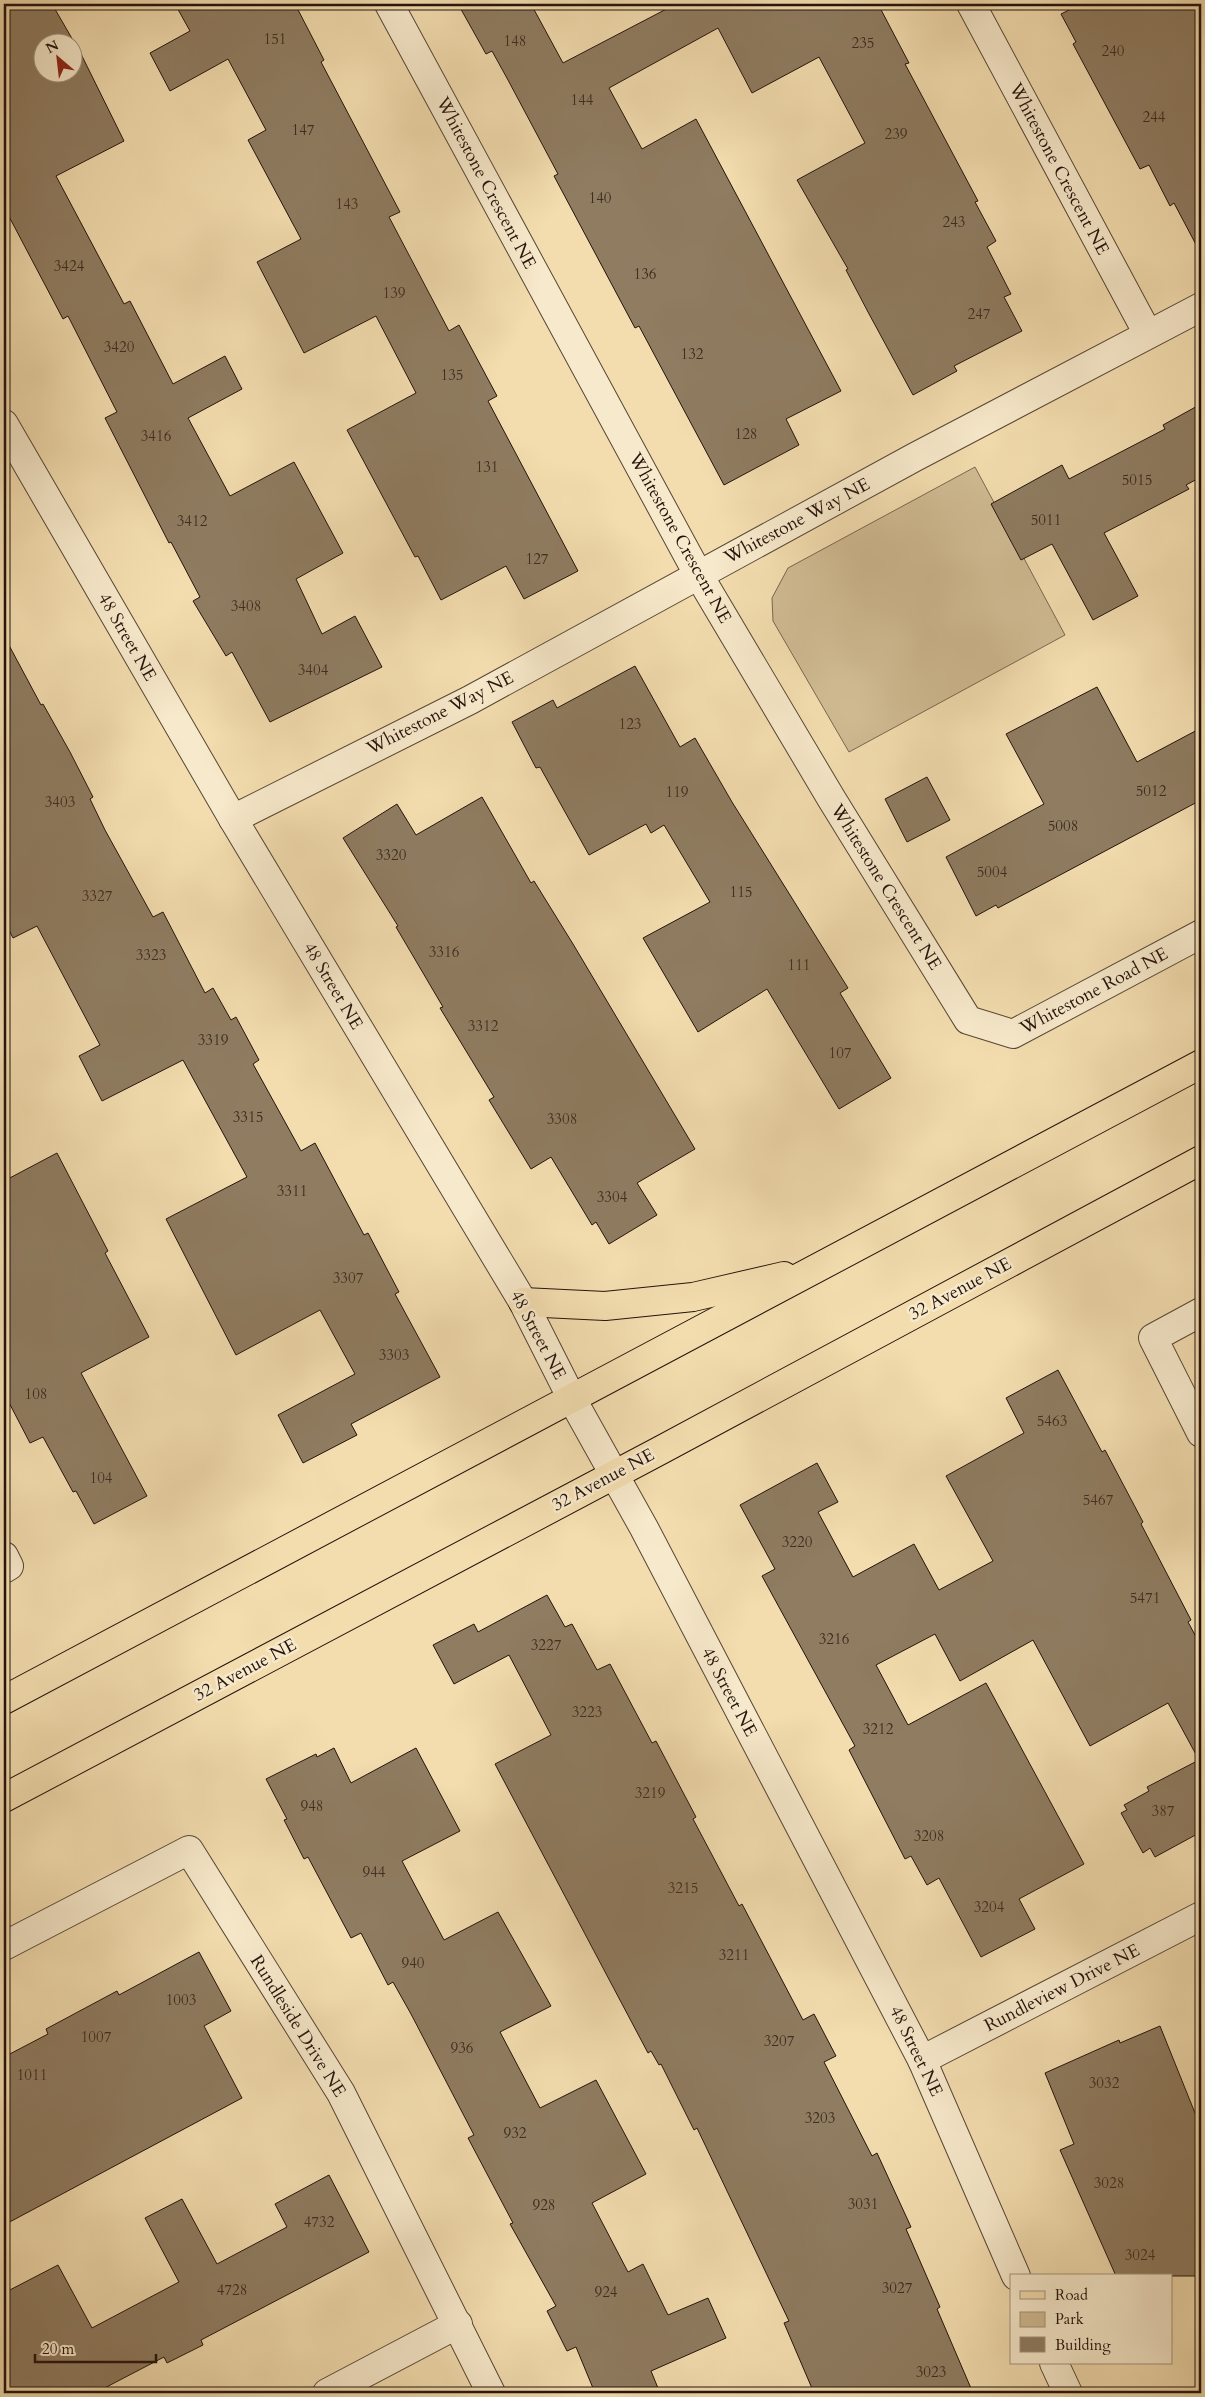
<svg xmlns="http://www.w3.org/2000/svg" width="1205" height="2397" font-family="Cardo,serif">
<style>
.green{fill:#d0bb93;stroke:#7a6750}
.building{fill:#8f7c61;stroke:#23130c;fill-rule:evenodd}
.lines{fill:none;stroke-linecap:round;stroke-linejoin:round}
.minor-casing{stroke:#574635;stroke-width:30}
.major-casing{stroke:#23130c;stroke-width:30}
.minor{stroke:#f7e9cb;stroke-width:28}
.major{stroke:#f3ddaf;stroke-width:28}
.labels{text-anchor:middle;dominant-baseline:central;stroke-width:5;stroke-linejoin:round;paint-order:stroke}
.number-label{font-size:15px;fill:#3e2d21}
.street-label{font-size:18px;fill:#23130c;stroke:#f7e9cb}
</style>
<rect width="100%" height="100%" fill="#f3ddaf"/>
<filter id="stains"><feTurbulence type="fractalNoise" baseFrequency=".004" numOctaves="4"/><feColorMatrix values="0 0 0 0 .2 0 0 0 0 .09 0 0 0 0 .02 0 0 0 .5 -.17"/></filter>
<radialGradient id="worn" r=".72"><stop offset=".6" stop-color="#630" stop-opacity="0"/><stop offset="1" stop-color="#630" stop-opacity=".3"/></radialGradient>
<polygon class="green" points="975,467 1065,635 849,752 773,621 772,598 788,568"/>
<g class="building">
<path d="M16 4H52L81 54 124 141 56 176 124 304 130 301 173 384 225 356 242 389 188 418 230 496 294 462 343 553 296 579 322 634 355 616 382 667 270 722 232 652 226 656 193 601 200 597 171 542 169 543 105 418 117 412 68 316 63 319 4 207V10ZM42 42H72V72H42Z"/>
<polygon points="175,4 295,4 324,60 321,62 400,212 389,217 449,331 459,325 497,396 488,401 578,571 524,599 506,566 441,600 418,556 415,557 347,430 416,393 376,316 304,353 257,262 301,239 248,140 266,130 228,59 170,91 150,53 190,31"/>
<polygon points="458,4 531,4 563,63 676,4 878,4 909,63 905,64 978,201 975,202 996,241 987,247 1011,294 1004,297 1022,331 954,366 957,371 913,395 868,312 846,270 848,269 797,180 865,143 819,57 752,93 718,28 609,88 642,149 696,119 841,391 786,419 799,445 724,485 639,326 635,328 554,176 558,174 508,80 492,51 486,54"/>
<polygon points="1081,4 1201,4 1201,254 1174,203 1170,206 1149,165 1140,169 1073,44 1076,42 1061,14"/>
<polygon points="1201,404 1201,477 1186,485 1189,489 1104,533 1138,596 1093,620 1052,544 1021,560 991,504 1062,465 1069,479 1165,429 1163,425"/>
<polygon points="4,636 41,705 43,704 70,752 93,797 90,799 105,830 153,917 163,912 205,993 213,988 231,1020 236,1017 259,1060 253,1064 301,1151 315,1143 364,1235 368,1233 399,1292 395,1294 440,1377 351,1424 357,1435 303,1463 278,1415 355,1374 320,1310 236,1355 166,1219 247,1177 183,1060 102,1101 79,1056 100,1045 37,926 13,938 4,920"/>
<polygon points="635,666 680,747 695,738 732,802 848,988 840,993 891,1078 839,1109 767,989 698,1032 643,938 710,902 664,825 651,833 646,824 589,855 540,767 536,768 512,722 553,700 557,708"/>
<polygon points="1097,687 1137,762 1201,728 1201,800 998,908 996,905 976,916 946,857 1044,804 1006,734"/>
<polygon points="927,777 950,820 907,842 885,799"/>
<polygon points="482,797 531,883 534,881 573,944 695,1149 637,1183 657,1215 609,1244 596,1222 592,1225 551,1157 531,1169 489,1100 494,1097 440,1008 443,1007 396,927 398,926 343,838 397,804 416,835"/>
<polygon points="57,1153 108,1251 105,1253 149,1337 81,1373 147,1496 94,1524 76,1491 73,1492 43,1437 30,1443 4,1393 4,1181"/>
<polygon points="1058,1370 1102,1452 1105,1450 1143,1522 1141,1524 1191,1620 1188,1622 1201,1646 1201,1832 1155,1857 1150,1848 1143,1853 1121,1813 1127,1810 1124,1805 1149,1791 1147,1787 1199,1760 1168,1703 1090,1746 1033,1640 960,1681 935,1634 876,1665 908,1725 986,1683 1084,1864 1019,1899 1035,1929 981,1957 939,1878 927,1885 911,1856 905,1859 849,1750 855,1746 762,1576 775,1569 740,1505 817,1463 838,1502 818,1512 853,1577 914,1544 939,1590 993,1561 946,1476 1024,1433 1006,1398"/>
<polygon points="547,1595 565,1627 572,1624 597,1670 610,1664 652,1743 656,1741 696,1817 693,1819 739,1906 742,1904 803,2020 814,2014 836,2056 824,2062 872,2156 877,2153 911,2227 906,2229 940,2307 937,2309 973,2393 814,2393 784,2323 789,2321 697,2128 694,2130 661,2064 659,2065 651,2051 648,2053 495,1764 551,1735 509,1655 454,1684 433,1645 474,1624 478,1632"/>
<polygon points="334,1748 351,1783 416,1748 460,1831 402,1861 444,1940 498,1912 551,2006 500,2032 540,2108 596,2080 646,2174 592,2203 628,2272 643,2264 668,2315 708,2298 726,2338 651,2371 660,2393 595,2393 576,2347 567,2351 547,2311 556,2306 510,2224 513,2223 468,2138 474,2135 411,2014 393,1982 388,1985 361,1933 351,1938 308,1857 304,1859 284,1820 287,1819 266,1779 316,1754 317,1757"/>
<polygon points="199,1952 231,2011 204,2026 242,2098 4,2225 4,2057 48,2034 46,2029 117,1991 119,1995"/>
<polygon points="1160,2026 1201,2128 1201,2276 1116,2276 1060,2150 1074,2144 1045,2073 1119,2040 1120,2043"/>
<polygon points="329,2175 369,2252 201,2340 203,2345 167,2363 164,2357 95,2393 4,2393 4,2293 58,2265 92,2328 179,2282 145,2218 182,2199 217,2264 287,2227 275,2204"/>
</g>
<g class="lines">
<defs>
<g id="minor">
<polyline points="389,4 698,574 831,798 968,1020 1013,1034 1201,934"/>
<polyline points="971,4 1148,334"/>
<polyline points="4,424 233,819 523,1302 572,1399 644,1528 922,2060 1016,2276"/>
<polyline points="233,819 470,700 915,457 1201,307"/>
<polyline points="1201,1312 1153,1338 1201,1433"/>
<polyline points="4,1556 9,1566 4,1569"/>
<polyline points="4,1946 189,1850 341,2093 491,2393"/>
<polyline points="922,2060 1201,1916"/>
<polyline points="1054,2363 1068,2393"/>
<polyline points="327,2393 458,2324"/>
</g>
<g id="major">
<polyline points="523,1302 605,1306 693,1297 784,1276"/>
<polyline points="4,1700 1201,1064"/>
<polyline points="4,1798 661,1450 1201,1160"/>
</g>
</defs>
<use href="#minor" class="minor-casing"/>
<use href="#major" class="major-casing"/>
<use href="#minor" class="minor"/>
<use href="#major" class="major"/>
</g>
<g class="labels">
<g class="number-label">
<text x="275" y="39">151</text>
<text x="515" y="41">148</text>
<text x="863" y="43">235</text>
<text x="1113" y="51">240</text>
<text x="582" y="100">144</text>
<text x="1154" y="117">244</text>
<text x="303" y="130">147</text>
<text x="896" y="134">239</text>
<text x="600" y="198">140</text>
<text x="347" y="204">143</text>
<text x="954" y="222">243</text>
<text x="69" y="266">3424</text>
<text x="645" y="274">136</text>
<text x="394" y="293">139</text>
<text x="979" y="314">247</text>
<text x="119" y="347">3420</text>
<text x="692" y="354">132</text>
<text x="452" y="375">135</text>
<text x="746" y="434">128</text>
<text x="156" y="436">3416</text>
<text x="487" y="467">131</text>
<text x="1137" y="480">5015</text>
<text x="1046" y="520">5011</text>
<text x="192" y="521">3412</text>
<text x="537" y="559">127</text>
<text x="246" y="606">3408</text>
<text x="313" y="670">3404</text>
<text x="630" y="724">123</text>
<text x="1151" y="791">5012</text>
<text x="677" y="792">119</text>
<text x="60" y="802">3403</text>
<text x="1063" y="826">5008</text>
<text x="391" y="855">3320</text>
<text x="992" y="872">5004</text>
<text x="741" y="892">115</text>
<text x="97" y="896">3327</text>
<text x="444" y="952">3316</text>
<text x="151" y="955">3323</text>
<text x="799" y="965">111</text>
<text x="483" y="1026">3312</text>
<text x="213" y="1040">3319</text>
<text x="840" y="1053">107</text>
<text x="248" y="1117">3315</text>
<text x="562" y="1119">3308</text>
<text x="292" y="1191">3311</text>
<text x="612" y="1197">3304</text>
<text x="348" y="1278">3307</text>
<text x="394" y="1355">3303</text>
<text x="36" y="1394">108</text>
<text x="1052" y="1421">5463</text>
<text x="101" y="1478">104</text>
<text x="1098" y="1500">5467</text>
<text x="797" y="1542">3220</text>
<text x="1145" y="1598">5471</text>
<text x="834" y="1639">3216</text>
<text x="546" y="1645">3227</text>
<text x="587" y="1712">3223</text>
<text x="878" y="1729">3212</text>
<text x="650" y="1793">3219</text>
<text x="312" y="1806">948</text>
<text x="1163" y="1811">387</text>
<text x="929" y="1836">3208</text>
<text x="374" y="1872">944</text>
<text x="683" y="1888">3215</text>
<text x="989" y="1907">3204</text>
<text x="734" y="1955">3211</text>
<text x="413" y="1963">940</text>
<text x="181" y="2000">1003</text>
<text x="96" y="2037">1007</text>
<text x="779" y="2041">3207</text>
<text x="462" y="2048">936</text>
<text x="32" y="2075">1011</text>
<text x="1104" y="2083">3032</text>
<text x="820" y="2118">3203</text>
<text x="515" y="2133">932</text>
<text x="1109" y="2183">3028</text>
<text x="863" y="2204">3031</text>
<text x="544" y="2205">928</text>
<text x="319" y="2222">4732</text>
<text x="1140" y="2255">3024</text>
<text x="897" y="2288">3027</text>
<text x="232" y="2290">4728</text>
<text x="606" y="2292">924</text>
<text x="931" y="2372">3023</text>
</g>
<g class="street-label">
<text transform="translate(1059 169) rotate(62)">Whitestone Crescent NE</text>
<text transform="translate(486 183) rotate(62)">Whitestone Crescent NE</text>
<text transform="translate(797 521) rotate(-28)">Whitestone Way NE</text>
<text transform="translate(680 538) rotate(61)">Whitestone Crescent NE</text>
<text transform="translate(127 637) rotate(60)">48 Street NE</text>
<text transform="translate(440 713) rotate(-27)">Whitestone Way NE</text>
<text transform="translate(886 887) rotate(58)">Whitestone Crescent NE</text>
<text transform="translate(333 986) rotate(59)">48 Street NE</text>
<text transform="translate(1094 991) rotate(-28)">Whitestone Road NE</text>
<text transform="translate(960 1289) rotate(-28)">32 Avenue NE</text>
<text transform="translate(538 1335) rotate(62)">48 Street NE</text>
<text transform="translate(603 1480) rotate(-28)">32 Avenue NE</text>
<text transform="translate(245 1670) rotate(-28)">32 Avenue NE</text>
<text transform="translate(729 1692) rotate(62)">48 Street NE</text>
<text transform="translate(1062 1988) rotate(-27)">Rundleview Drive NE</text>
<text transform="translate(298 2026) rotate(58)">Rundleside Drive NE</text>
<text transform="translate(916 2051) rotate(64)">48 Street NE</text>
</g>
</g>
<rect width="1205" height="2397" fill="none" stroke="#f3ddaf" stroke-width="20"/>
<rect x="5" y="5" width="1195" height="2387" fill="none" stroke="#23130c" stroke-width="2.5"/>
<rect x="10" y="10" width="1185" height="2377" fill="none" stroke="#23130c"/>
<rect x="1010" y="2274" width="162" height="90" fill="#f7e9cb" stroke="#a2937f"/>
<rect x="1020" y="2291" width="25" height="8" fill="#f3ddaf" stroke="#a2937f"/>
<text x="1055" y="2300" font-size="15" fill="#23130c">Road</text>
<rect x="1020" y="2312" width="25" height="15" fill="#d0bb93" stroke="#a2937f"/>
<text x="1055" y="2324" font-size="15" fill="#23130c">Park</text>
<rect x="1020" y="2337" width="25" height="15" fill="#8f7c61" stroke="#a2937f"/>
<text x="1055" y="2350" font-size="15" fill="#23130c">Building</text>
<g transform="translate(58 58) rotate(332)"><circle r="24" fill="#f7e9cb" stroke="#a2937f"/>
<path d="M0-4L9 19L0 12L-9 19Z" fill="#8f2418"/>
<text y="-8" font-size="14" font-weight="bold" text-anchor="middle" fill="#23130c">N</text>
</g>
<path d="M35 2354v8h121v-8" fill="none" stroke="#23130c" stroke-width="2.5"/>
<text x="42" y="2354" font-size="15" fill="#23130c" stroke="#f7e9cb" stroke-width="4" paint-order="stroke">20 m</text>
<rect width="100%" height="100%" filter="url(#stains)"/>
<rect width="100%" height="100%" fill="url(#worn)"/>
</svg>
